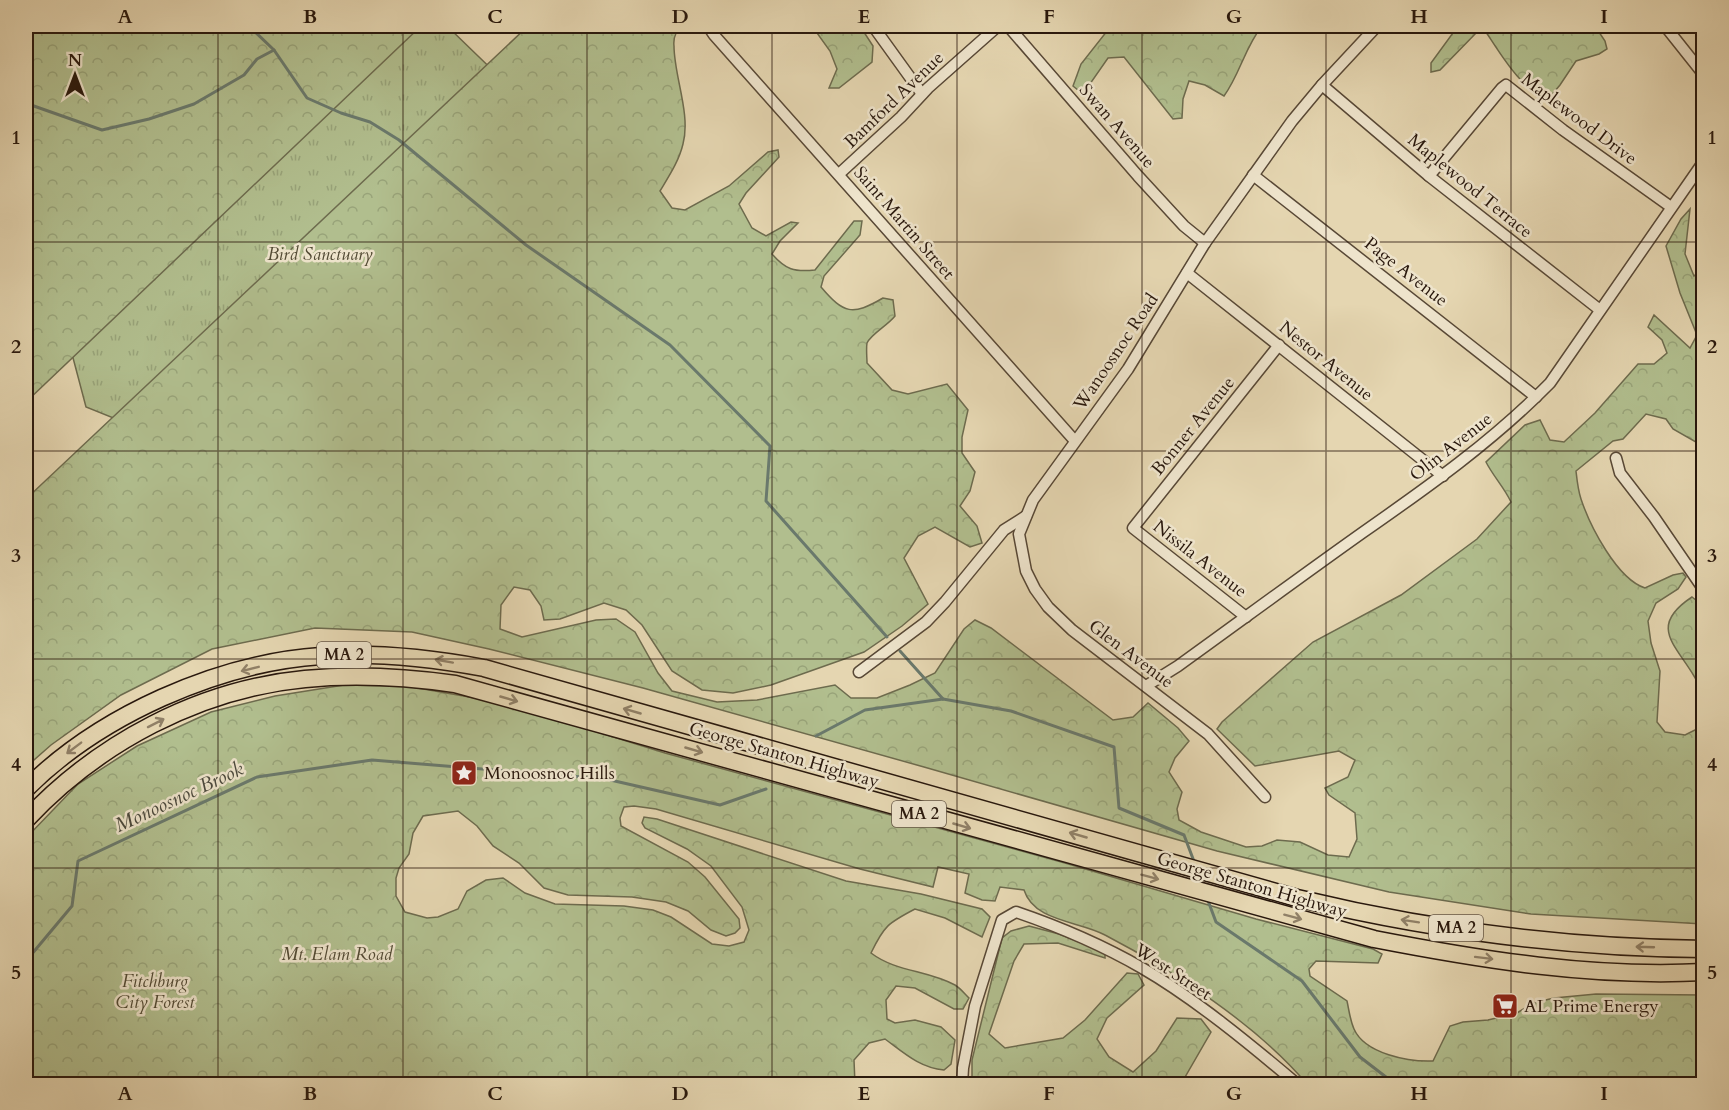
<svg xmlns="http://www.w3.org/2000/svg" width="1729" height="1110" font-family="Cardo,serif">
<style>
.grass{fill:url(#grass-tufts);stroke:#6d6b4e;stroke-width:1.5}
.forest{fill:url(#forest-crowns);stroke:#6d6b4e;stroke-width:1.5}
.lines{fill:none;stroke-linecap:round;stroke-linejoin:round}
.stream{stroke:#6a796c;stroke-width:3}
.minor-casing{stroke:#584836;stroke-width:13}
.trunk-casing{stroke:#29180d;stroke-width:19}
.minor{stroke:#eee4cc;stroke-width:10}
.trunk{stroke:#e5d6b1;stroke-width:16}
.oneway{stroke:#908067}
.grid{fill:none;stroke:#29180d;stroke-width:1.5;stroke-opacity:0.55}
.labels{text-anchor:middle;dominant-baseline:central;stroke-width:5;stroke-linejoin:round;paint-order:stroke}
.shield{fill:#eee4cc;stroke:#645546;stroke-width:1.5}
.shield-label{font-size:16px;font-weight:bold;fill:#29180d}
.street-label{font-size:18px;fill:#29180d;stroke:#eee4cc}
.park-label{font-size:18px;font-style:italic;fill:#524a34;stroke:#eee4cc}
.poi-label{font-size:18px;fill:#29180d;stroke:#eee4cc;text-anchor:start}
.water-label{font-size:20px;font-style:italic;fill:#4a483c;stroke:#eee4cc}
.neatline{fill:none;stroke:#29180d;stroke-width:2}
.grid-label{font-size:20px;text-anchor:middle;font-weight:bold;fill:#29180d}
</style>
<defs>
<pattern id="grass-tufts" width="24" height="20" patternUnits="userSpaceOnUse" patternTransform="scale(1.5)"><rect width="24" height="20" fill="#b1be8e"/><path d="M3 7l-1-3M5 7V3M7 7l1-3M15 17l-1-3M17 17v-4M19 17l1-3" fill="none" stroke="#98a379"/></pattern>
<pattern id="forest-crowns" width="20" height="18" patternUnits="userSpaceOnUse" patternTransform="scale(1.5)"><rect width="20" height="18" fill="#b1be8e"/><path d="M2 6a3 3 0 1 1 6 0M12 15a3 3 0 1 1 6 0" fill="none" stroke="#98a379"/></pattern>
</defs>
<rect width="100%" height="100%" fill="#e5d6b1"/>
<filter id="stains"><feTurbulence type="fractalNoise" baseFrequency=".00333" numOctaves="4"/><feColorMatrix values="0 0 0 0 .2 0 0 0 0 .09 0 0 0 0 .02 0 0 0 .5 -.17"/></filter>
<radialGradient id="worn" r=".72"><stop offset=".6" stop-color="#630" stop-opacity="0"/><stop offset="1" stop-color="#630" stop-opacity=".3"/></radialGradient>
<polygon class="grass" points="26,26 447,26 665,237 372,522 86,407 26,180"/>
<g class="forest">
<polygon points="26,26 421,26 26,402"/>
<path d="M528 26H683C677 30 673 37 674 46 674 76 691 114 683 144 679 161 669 176 660 191L672 208 685 210 729 186 768 152 778 150 779 157 746 193 739 204 752 228 766 236 791 222 798 223 780 241 772 254C786 270 794 272 815 270L854 221H862L860 235 824 276 821 287C844 314 852 316 883 298L893 300 895 316C887 326 871 334 867 343 866 349 867 357 867 363L892 390 908 394 947 384 968 410 962 437V453L975 472 970 491 960 506 977 526 982 543 970 547 935 527 918 536 904 558 928 604 902 626 864 652 771 685 733 693 702 690 672 671 642 625 626 610 604 603 560 619 544 620 541 606 530 590 514 587 501 605 500 629 522 637 596 620 616 619 635 632 658 673 672 691 717 702 757 700 835 685 851 698H877L910 685 935 673 964 629 975 620 991 628 1113 720 1133 717 1148 703 1178 728 1189 741 1175 758 1169 772 1182 792 1177 809 1179 820 1201 832 1246 847 1262 846 1277 840 1300 842 1328 855 1349 857 1357 839 1355 813 1329 795 1325 788 1348 777 1355 760 1339 751 1255 766 1217 729 1222 722 1313 642 1401 595 1477 539 1511 502C1504 487 1493 476 1486 462L1525 425 1540 420 1550 440 1564 442 1595 413 1638 364H1654L1667 353 1662 340 1648 327 1654 315 1690 348 1697 335 1680 293 1666 246 1681 219 1690 209 1685 254 1694 276 1703 268V462L1696 442 1673 429 1666 419 1646 414 1623 439 1613 441 1576 471C1577 480 1578 490 1581 499 1590 526 1617 579 1645 588L1673 575 1683 573 1686 577 1678 589 1656 603 1648 621 1651 643 1660 671 1657 722 1665 732 1685 735 1703 726V924L1531 914 1389 892 1217 851 924 767 643 688 489 649 412 632 315 628 212 649 121 695 51 745 26 767V499Z"/>
<polygon points="812,26 860,26 873,46 872,62 839,88 829,88 837,69 830,51"/>
<path d="M1111 26H1262C1245 47 1240 74 1224 96L1205 85 1189 81 1183 99 1182 118 1173 119 1124 57 1108 58 1083 94 1073 86 1081 64Z"/>
<path d="M1458 26H1595L1605 41 1607 49 1599 54 1576 61 1560 85 1549 98C1523 93 1500 53 1486 32L1478 31 1440 70 1431 72V63Z"/>
<path d="M1692 597 1701 604V628L1697 647 1703 655V698C1700 691 1698 682 1694 676 1675 644 1648 626 1692 597Z"/>
<path d="M344 685 406 686 504 703 665 753 1065 863 1256 919 1373 949 1382 954 1378 963 1316 961 1309 969 1310 976 1347 1001C1349 1010 1350 1020 1354 1029 1365 1054 1409 1062 1433 1061L1450 1026 1463 1022 1488 1020 1517 1013 1533 1003 1554 998 1596 994 1703 995V1084H1307C1257 1025 1174 971 1105 935 1080 921 1034 922 1024 890L1000 887 995 901 982 900 965 893 969 874 938 867 933 887 860 869 656 809 634 806 624 807 620 818 621 826 688 862 705 877 739 919 740 928 735 933 726 936 711 930 688 911 666 902 632 897 568 895 544 888 519 863 493 846 477 826 458 811 423 816 413 833 409 854 399 868 396 878V896L405 912 427 918 438 917 458 909 467 891 486 880 503 878 525 893 555 904 624 906 653 910 671 917 712 944 729 946 744 942 749 930 742 907 711 866 687 849 645 828 642 823 644 817 657 819 846 881 921 894 982 909 990 917 982 937 945 918 915 909C888 923 884 926 871 953 896 972 927 970 955 985 960 988 964 993 969 998L963 1009H954L915 988 896 986 886 1000 887 1019 895 1023 915 1020 941 1027 955 1040 951 1064 944 1070C920 1068 904 1053 885 1039L869 1043 854 1060 855 1084H26V838L78 784 137 746 211 712 275 696Z"/>
<polygon points="1029,926 1059,934 1105,952 1105,958 1058,943 1024,944 1014,961 989,1034 1005,1048 1063,1038 1085,1020 1127,973 1138,974 1144,985 1107,1018 1097,1039 1109,1057 1133,1072 1156,1051 1177,1018 1201,1019 1211,1032 1181,1084 972,1084 972,1060 1002,938 1011,931"/>
</g>
<g class="lines">
<g class="stream">
<polyline points="249,26 274,50 307,98 341,113 370,122 399,140 526,245 670,345 770,446 766,501 887,637"/>
<polyline points="26,105 31,105 102,130 149,119 194,104 244,75 257,59 274,50"/>
<polyline points="900,651 943,699"/>
<polyline points="816,736 865,710 943,699 1011,711 1114,747 1119,808 1184,835 1195,864"/>
<polyline points="1207,898 1216,922 1302,981 1360,1057 1395,1084"/>
<polyline points="26,961 72,906 78,861 257,777 372,760 606,779 720,805 766,789"/>
</g>
<defs>
<g id="minor">
<polyline points="708,26 714,35 1075,441"/>
<polyline points="873,26 922,94"/>
<polyline points="1008,26 1138,176 1184,226 1205,243"/>
<polyline points="1665,26 1704,75"/>
<polyline points="1322,85 1429,176 1600,310"/>
<polyline points="839,174 901,117 928,88 998,26"/>
<polyline points="1253,175 1536,397"/>
<polyline points="1429,176 1502,88 1506,85 1563,130 1671,207"/>
<polyline points="1187,273 1443,476"/>
<polyline points="1616,458 1620,473 1654,517 1704,590"/>
<polyline points="1246,617 1133,528 1279,345"/>
<polyline points="859,672 926,622 945,602 1004,530 1026,516"/>
<path d="M1146 686 1178 666C1239 622 1300 577 1362 533 1428 487 1493 441 1550 383L1704 161"/>
<polyline points="1265,797 1208,734 1072,630 1048,607 1035,589 1026,571 1019,534 1033,500 1128,369 1205,243 1292,121 1322,85 1377,26"/>
<path d="M962 1084 963 1068 975 1006 1002 920 1016 912C1060 927 1102 945 1142 968 1194 998 1251 1045 1297 1084"/>
</g>
<g id="trunk">
<path d="M26 789C99 716 217 663 321 656 376 652 430 658 484 668L1297 898C1430 930 1566 948 1704 949"/>
<path d="M26 820C98 743 199 689 305 679 355 674 406 677 455 684L1374 939C1482 960 1594 978 1704 972"/>
</g>
</defs>
<use href="#minor" class="minor-casing"/>
<use href="#trunk" class="trunk-casing"/>
<use href="#minor" class="minor"/>
<use href="#trunk" class="trunk"/>
</g>
<defs><path id="oneway-shaft" d="M-6 0H5M1.5-3L5.5 0L1.5 3" fill="none" stroke-width="1.6" stroke-linecap="round" stroke-linejoin="round" transform="scale(1.5)"/></defs>
<g class="oneway">
<use href="#oneway-shaft" transform="translate(444 661) rotate(-170)"/>
<use href="#oneway-shaft" transform="translate(250 669) rotate(166)"/>
<use href="#oneway-shaft" transform="translate(509 699) rotate(16)"/>
<use href="#oneway-shaft" transform="translate(632 711) rotate(-164)"/>
<use href="#oneway-shaft" transform="translate(156 723) rotate(-27)"/>
<use href="#oneway-shaft" transform="translate(74 748) rotate(143)"/>
<use href="#oneway-shaft" transform="translate(694 750) rotate(16)"/>
<use href="#oneway-shaft" transform="translate(962 826) rotate(16)"/>
<use href="#oneway-shaft" transform="translate(1078 835) rotate(-164)"/>
<use href="#oneway-shaft" transform="translate(1150 877) rotate(15)"/>
<use href="#oneway-shaft" transform="translate(1293 917) rotate(15)"/>
<use href="#oneway-shaft" transform="translate(1410 921) rotate(-171)"/>
<use href="#oneway-shaft" transform="translate(1645 947) rotate(-178)"/>
<use href="#oneway-shaft" transform="translate(1484 958) rotate(7)"/>
</g>
<path class="grid" d="M218 26V1084M403 26V1084M587 26V1084M772 26V1084M957 26V1084M1142 26V1084M1326 26V1084M1511 26V1084M26 242H1704M26 451H1704M26 659H1704M26 868H1704"/>
<defs>
<symbol id="sight-square" viewBox="-11 -11 22 22"><rect x="-9" y="-9" width="18" height="18" rx="4" fill="#8f2418" stroke="#eee4cc"/><path d="M0-6L1.8-2.2L6-1.7L2.9 1.2L3.7 5.4L0 3.3L-3.7 5.4L-2.9 1.2L-6-1.7L-1.8-2.2Z" fill="#fff"/></symbol>
<symbol id="supermarket-square" viewBox="-11 -11 22 22"><rect x="-9" y="-9" width="18" height="18" rx="4" fill="#8f2418" stroke="#eee4cc"/><path d="M-6-5.5h2.5l.6 2H6L4.5 2H-2.5L-4.4-4H-6ZM-1.5 3.2a1.3 1.3 0 1 0 .1 0ZM3 3.2a1.3 1.3 0 1 0 .1 0Z" fill="#fff"/></symbol>
</defs>
<g fill-rule="evenodd">
<use href="#sight-square" x="449" y="758" width="30" height="30"/>
<use href="#supermarket-square" x="1490" y="991" width="30" height="30"/>
</g>
<g class="labels">
<g class="shield">
<rect x="317" y="642" width="54" height="26" rx="4.5"/>
<rect x="892" y="801" width="54" height="26" rx="4.5"/>
<rect x="1429" y="915" width="54" height="26" rx="4.5"/>
</g>
<g class="shield-label">
<text x="344" y="655">MA 2</text>
<text x="919" y="814">MA 2</text>
<text x="1456" y="928">MA 2</text>
</g>
<g class="street-label">
<text transform="translate(894 100) rotate(-44)">Bamford Avenue</text>
<text transform="translate(1579 119) rotate(37)">Maplewood Drive</text>
<text transform="translate(1117 126) rotate(49)">Swan Avenue</text>
<text transform="translate(1470 186) rotate(39)">Maplewood Terrace</text>
<text transform="translate(904 223) rotate(49)">Saint Martin Street</text>
<text transform="translate(1406 272) rotate(38)">Page Avenue</text>
<text transform="translate(1116 352) rotate(-56)">Wanoosnoc Road</text>
<text transform="translate(1326 361) rotate(39)">Nestor Avenue</text>
<text transform="translate(1193 426) rotate(-51)">Bonner Avenue</text>
<text transform="translate(1451 447) rotate(-38)">Olin Avenue</text>
<text transform="translate(1200 559) rotate(38)">Nissila Avenue</text>
<text transform="translate(1131 654) rotate(37)">Glen Avenue</text>
<text transform="translate(784 755) rotate(16)">George Stanton Highway</text>
<text transform="translate(1252 885) rotate(16)">George Stanton Highway</text>
<text transform="translate(1173 972) rotate(33)">West Street</text>
</g>
<g class="park-label">
<text x="320" y="254">Bird Sanctuary</text>
<text x="337" y="954">Mt. Elam Road</text>
<text x="155" y="981">Fitchburg<tspan x="155" dy="21">City Forest</tspan></text>
</g>
<g class="poi-label">
<text x="484" y="773">Monoosnoc Hills</text>
<text x="1524" y="1006">AL Prime Energy</text>
</g>
<g class="water-label">
<text transform="translate(179 797) rotate(-25)">Monoosnoc Brook</text>
</g>
</g>
<rect width="1729" height="1110" fill="none" stroke="#e5d6b1" stroke-width="66"/>
<g transform="translate(75 75)" stroke="#eee4cc" stroke-width="4.5" paint-order="stroke">
<path d="M0-4.5L10 22L0 15L-10 22Z" fill="#29180d"/>
<text y="-9" font-size="16" font-weight="bold" text-anchor="middle" fill="#29180d">N</text>
</g>
<rect x="33" y="33" width="1663" height="1044" class="neatline"/>
<g class="grid-label">
<text x="125" y="23">A</text>
<text x="310" y="23">B</text>
<text x="495" y="23">C</text>
<text x="680" y="23">D</text>
<text x="864" y="23">E</text>
<text x="1049" y="23">F</text>
<text x="1234" y="23">G</text>
<text x="1419" y="23">H</text>
<text x="1604" y="23">I</text>
<text x="16" y="144">1</text>
<text x="1712" y="144">1</text>
<text x="16" y="353">2</text>
<text x="1712" y="353">2</text>
<text x="16" y="562">3</text>
<text x="1712" y="562">3</text>
<text x="16" y="771">4</text>
<text x="1712" y="771">4</text>
<text x="16" y="979">5</text>
<text x="1712" y="979">5</text>
<text x="125" y="1100">A</text>
<text x="310" y="1100">B</text>
<text x="495" y="1100">C</text>
<text x="680" y="1100">D</text>
<text x="864" y="1100">E</text>
<text x="1049" y="1100">F</text>
<text x="1234" y="1100">G</text>
<text x="1419" y="1100">H</text>
<text x="1604" y="1100">I</text>
</g>
<rect width="100%" height="100%" filter="url(#stains)"/>
<rect width="100%" height="100%" fill="url(#worn)"/>
</svg>
